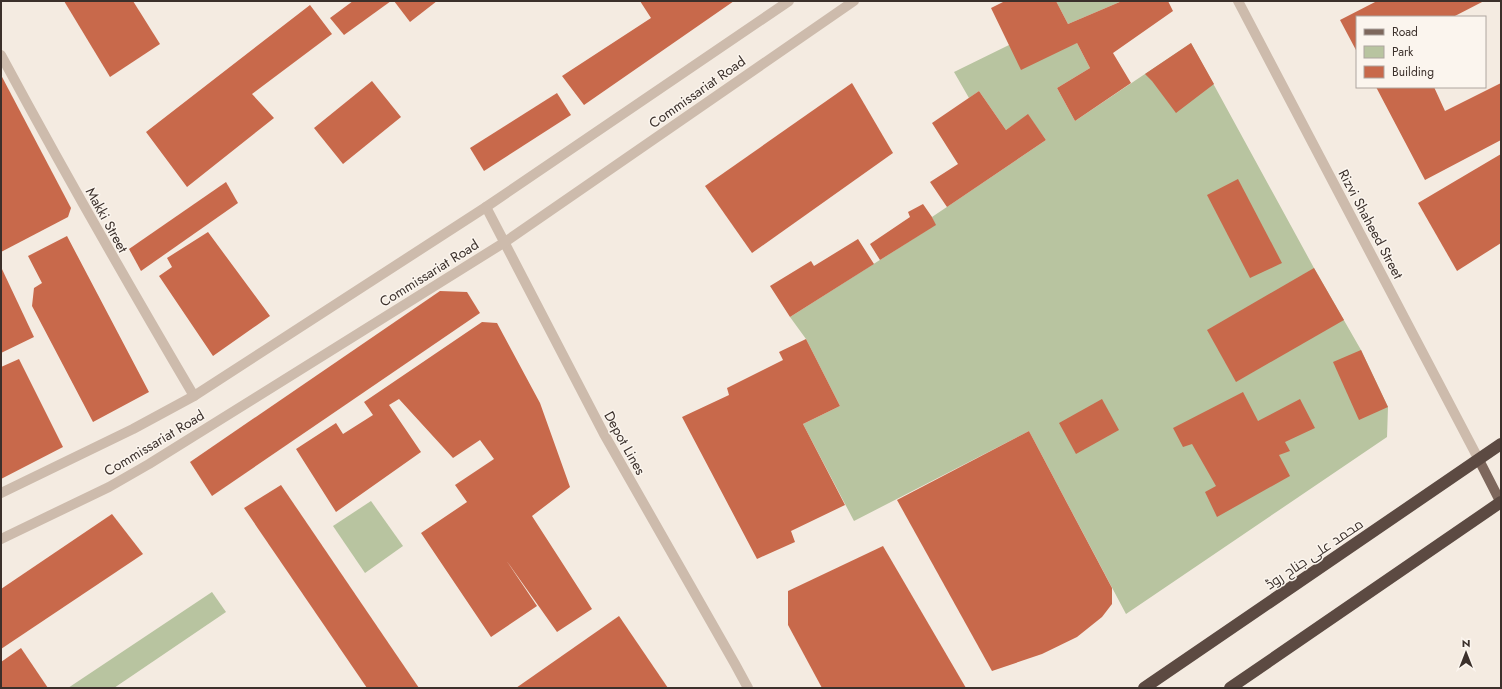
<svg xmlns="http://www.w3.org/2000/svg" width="1502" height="689" font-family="Jost,Cairo,sans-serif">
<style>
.green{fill:#b8c4a0}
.building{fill:#c8694b}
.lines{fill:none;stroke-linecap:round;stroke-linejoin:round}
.minor{stroke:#cdbbac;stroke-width:10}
.major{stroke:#7d675c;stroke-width:10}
.highway{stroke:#5c4a42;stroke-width:12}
.labels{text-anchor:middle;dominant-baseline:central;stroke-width:3;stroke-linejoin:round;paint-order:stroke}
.street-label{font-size:14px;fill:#3b302b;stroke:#fbf5ee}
</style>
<rect width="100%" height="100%" fill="#f4ebe1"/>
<g class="green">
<polygon points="1056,1 1122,1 1068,24"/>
<polygon points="1077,43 1090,68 1057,88 1075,121 1191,43 1314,268 1361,350 1388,407 1387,437 1126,614 1029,431 854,521 803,424 840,406 806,339 790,317 935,225 932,217 1046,140 1028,115 1006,130 979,91 969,98 954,72 1009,45"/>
<polygon points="371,501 403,546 365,573 333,526"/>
<polygon points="212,592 226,612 114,688 68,688"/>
</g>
<g class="building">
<polygon points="64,1 133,1 160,44 110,77"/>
<polygon points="353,1 391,1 344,35 330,18"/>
<polygon points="394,1 437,1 410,22"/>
<polygon points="640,1 734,1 584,105 562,76 651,18"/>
<polygon points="1005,1 1056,1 1068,24 1122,1 1168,1 1173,11 1113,53 1131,83 1075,121 1057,88 1090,68 1077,43 1021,70 991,8"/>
<polygon points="1377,1 1484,1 1453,17 1357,17 1357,52 1340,20"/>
<polygon points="310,5 332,34 252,94 274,118 187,187 146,132"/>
<polygon points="1191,43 1214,84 1176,113 1152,81 1145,74"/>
<polygon points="1,75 71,208 68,217 1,252"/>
<polygon points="372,81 401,117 343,164 314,128"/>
<polygon points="852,83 893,153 752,253 705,186"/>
<polygon points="1501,83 1501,140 1425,180 1376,87 1434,87 1445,111"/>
<polygon points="979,91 1006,130 1028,114 1046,140 947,207 930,182 958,164 932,123"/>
<polygon points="557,93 571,115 484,171 470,148"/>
<polygon points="1501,154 1501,243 1457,271 1418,203"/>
<polygon points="1238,179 1282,263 1250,278 1207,195"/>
<polygon points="226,182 238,203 141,271 129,249"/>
<polygon points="923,204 932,217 936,225 880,260 870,244 910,217 908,212"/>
<polygon points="208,232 270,316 213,356 159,276 172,267 167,258"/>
<polygon points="67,236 149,392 93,422 32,306 34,288 42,283 28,256"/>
<polygon points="858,239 874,264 790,317 770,286 811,261 814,266"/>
<polygon points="1,267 34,337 1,353"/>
<polygon points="1314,268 1344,320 1236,382 1207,330"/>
<polygon points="440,291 467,292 480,313 212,496 190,462"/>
<polygon points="482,322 497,323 540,403 570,487 532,516 592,609 557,632 506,560 537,606 491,637 421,533 467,502 455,485 494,459 480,440 453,458 399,399 389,405 421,452 336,512 296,449 336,423 343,434 373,415 364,402"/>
<polygon points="806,339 840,406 803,424 845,505 791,531 795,542 757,559 682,417 729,395 727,388 783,360 779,352"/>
<polygon points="1361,350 1388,407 1359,420 1333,362"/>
<polygon points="19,359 63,447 1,479 1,367"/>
<polygon points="1243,392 1258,421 1300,399 1315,428 1285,442 1290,451 1279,455 1290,476 1217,517 1205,492 1216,486 1192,444 1183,447 1173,428"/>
<polygon points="1102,399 1119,430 1076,454 1059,423"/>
<polygon points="1029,431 1112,588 1112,604 1102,617 1077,637 1042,654 992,671 897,500"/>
<polygon points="281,485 419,688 367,688 244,508"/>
<polygon points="112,514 143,554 1,649 1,589"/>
<polygon points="883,546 966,688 822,688 788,625 788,591"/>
<polygon points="619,616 668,688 516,688"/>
<polygon points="21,648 48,688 1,688 1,662"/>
</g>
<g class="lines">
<g class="minor">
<polyline points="1238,1 1479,460"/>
<path d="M1 55C63 170 128 284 194 396"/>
<polyline points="486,207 604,434 735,664 748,688"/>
<polyline points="1,493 133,429 194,396 486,207 789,1"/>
<polyline points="1,539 109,487 149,464 505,242 854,1"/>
</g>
<polyline class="major" points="1479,460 1501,503"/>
<g class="highway">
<polyline points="1144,688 1501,444"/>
<polyline points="1230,688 1501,502"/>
</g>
</g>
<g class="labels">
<g class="street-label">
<text transform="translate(697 92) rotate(-35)">Commissariat Road</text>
<text transform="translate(107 220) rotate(61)">Makki Street</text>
<text transform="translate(1371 224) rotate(62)">Rizvi Shaheed Street</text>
<text transform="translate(429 273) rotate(-32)">Commissariat Road</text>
<text transform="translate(154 443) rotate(-31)">Commissariat Road</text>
<text transform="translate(625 443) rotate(61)">Depot Lines</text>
<text transform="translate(1314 554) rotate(-34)">محمد علی جناح روڈ</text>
</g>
</g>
<rect width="1502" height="689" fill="none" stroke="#3b302b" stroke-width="4"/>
<rect x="1356" y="16" width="130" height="72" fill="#fbf5ee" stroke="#aea6a0"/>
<rect x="1364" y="29" width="20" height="6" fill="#7d675c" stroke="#aea6a0"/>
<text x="1392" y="36" font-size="12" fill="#3b302b">Road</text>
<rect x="1364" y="46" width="20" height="12" fill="#b8c4a0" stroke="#aea6a0"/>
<text x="1392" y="56" font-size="12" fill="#3b302b">Park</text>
<rect x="1364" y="66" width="20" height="12" fill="#c8694b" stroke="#aea6a0"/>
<text x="1392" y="76" font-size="12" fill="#3b302b">Building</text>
<g transform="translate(1466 653)" stroke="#fbf5ee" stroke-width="3" paint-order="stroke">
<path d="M0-3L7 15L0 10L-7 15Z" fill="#3b302b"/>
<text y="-6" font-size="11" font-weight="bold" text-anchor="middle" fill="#3b302b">N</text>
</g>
</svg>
